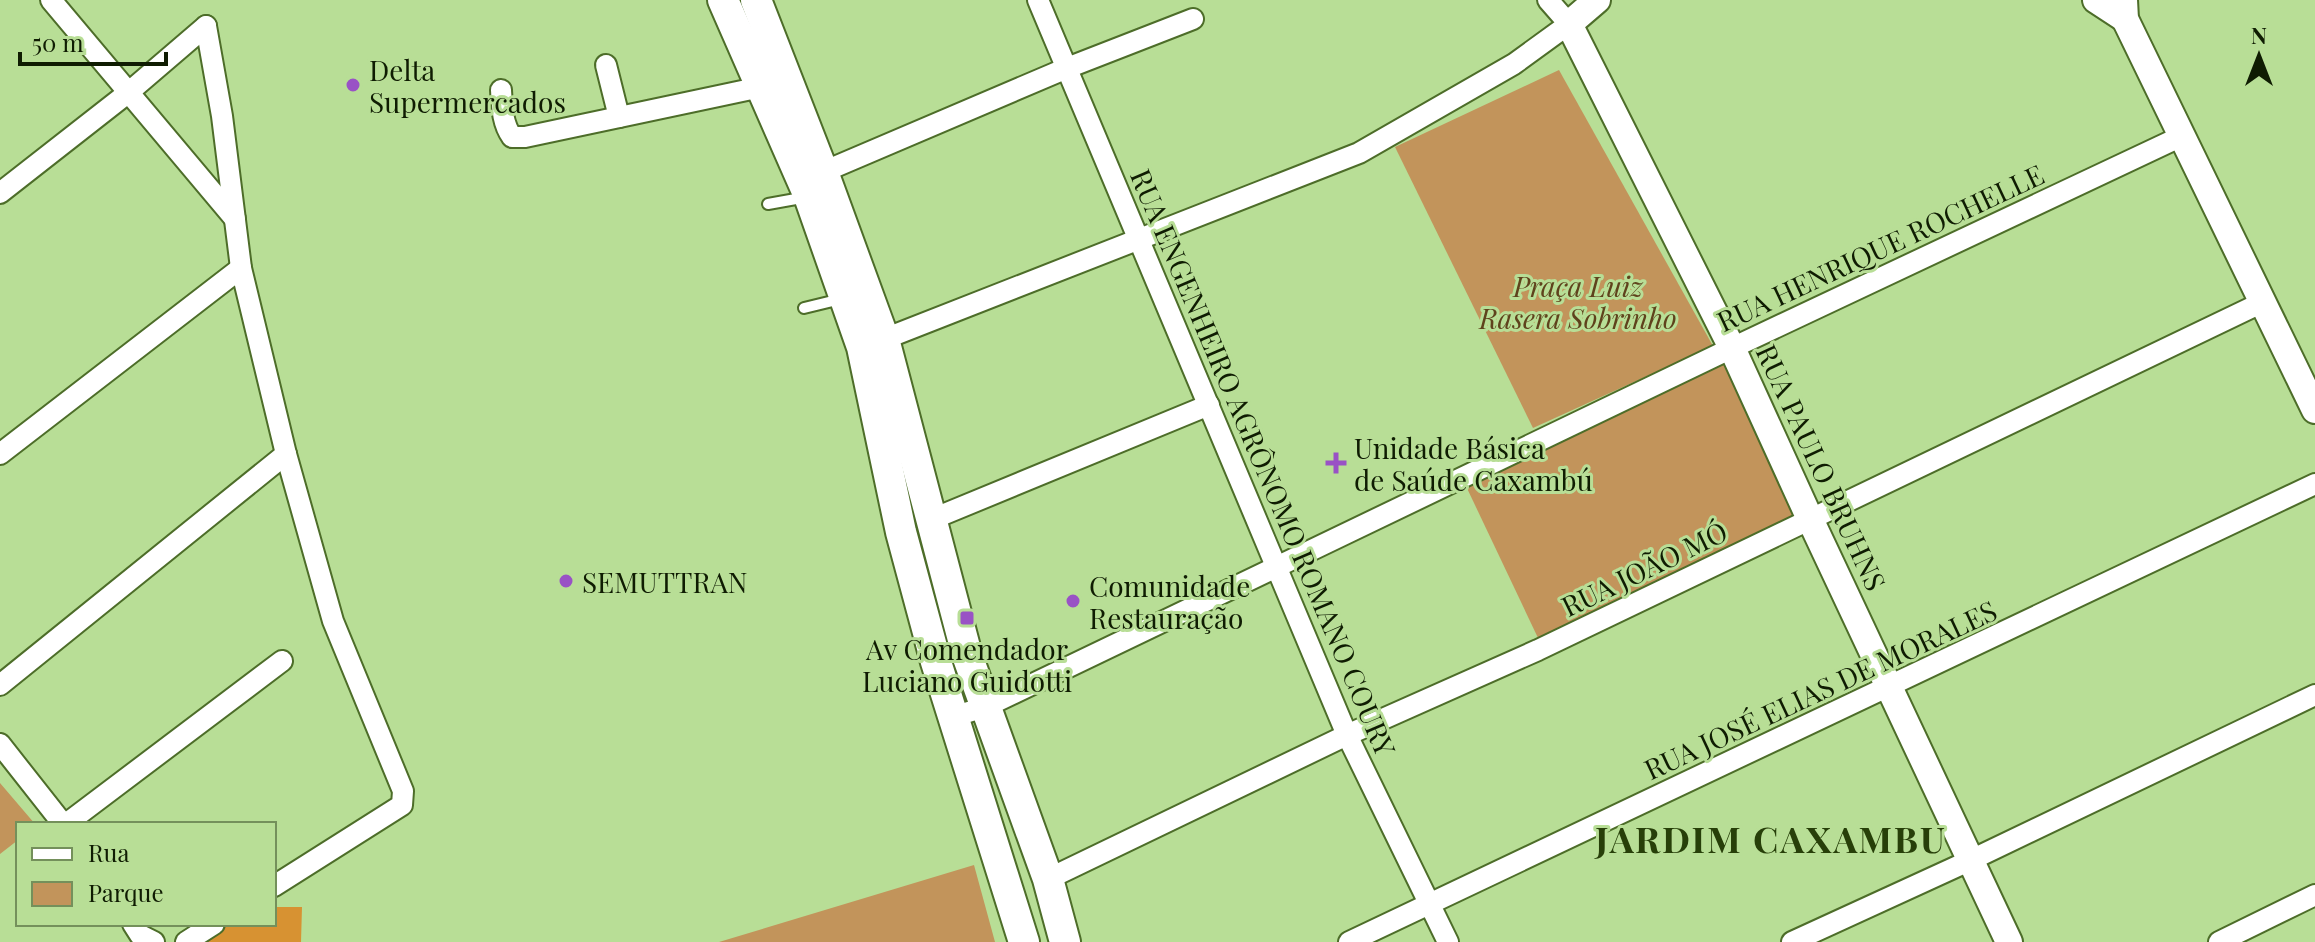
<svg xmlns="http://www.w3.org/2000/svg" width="2315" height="942" font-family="'Playfair Display',serif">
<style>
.green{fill:#c2945b}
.forest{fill:#d79232}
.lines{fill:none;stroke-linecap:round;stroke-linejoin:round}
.service-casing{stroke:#4d6d29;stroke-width:14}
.minor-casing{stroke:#4d6d29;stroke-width:24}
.tertiary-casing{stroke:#4d6d29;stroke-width:30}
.secondary-casing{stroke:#4d6d29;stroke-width:34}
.service{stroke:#fff;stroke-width:10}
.minor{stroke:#fff;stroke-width:20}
.tertiary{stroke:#fff;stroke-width:26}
.secondary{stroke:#fff;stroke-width:30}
.poi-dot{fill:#9952c5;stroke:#b8de96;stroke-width:3}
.labels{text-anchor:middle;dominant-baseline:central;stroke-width:6;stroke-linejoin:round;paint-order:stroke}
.poi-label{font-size:28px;fill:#0f1c02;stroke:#b8de96;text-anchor:start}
.street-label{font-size:28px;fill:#0f1c02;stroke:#b8de96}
.park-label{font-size:28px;font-style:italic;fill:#5f421c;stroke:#b8de96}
.district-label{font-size:36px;font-weight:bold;letter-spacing:2px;fill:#273f09;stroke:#b8de96}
</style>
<rect width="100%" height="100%" fill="#b8de96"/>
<g class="green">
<polygon points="1559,70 1713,346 1533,428 1395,147"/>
<polygon points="1723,363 1796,519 1539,640 1465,484"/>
<polygon points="0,783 35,824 18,824 18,840 0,854"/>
<polygon points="974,865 995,942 719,942"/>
</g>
<polygon class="forest" points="274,907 302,907 301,942 195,942 222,924 274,924"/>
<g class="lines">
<defs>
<g id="service">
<polyline points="768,204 807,197"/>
<polyline points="804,308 841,299"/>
</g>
<g id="minor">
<polyline points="51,0 235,219"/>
<polyline points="1038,0 1347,735 1448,942"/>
<polyline points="206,26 222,116 241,268 286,454 333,621 403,791 402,805 274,886"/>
<polyline points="606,65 619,117"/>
<path d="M501 90C502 106 502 123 512 137H525L761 87"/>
<polyline points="823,172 1067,68 1193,19"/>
<polyline points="0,193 129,92 206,26"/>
<polyline points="874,343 1359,153 1514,64 1569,24 1548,0"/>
<polyline points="0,454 241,268"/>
<polyline points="930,520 1209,405"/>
<polyline points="0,685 286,454"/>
<polyline points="952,717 985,707 1732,348 2182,136"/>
<polyline points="0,744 63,824"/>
<polyline points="66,824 282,661"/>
<polyline points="1048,879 1347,735 1538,650 2263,302"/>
<polyline points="133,924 140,935 154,942"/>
<polyline points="186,942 214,924"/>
<polyline points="1349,942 2315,484"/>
<polyline points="1792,942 1971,860 2315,695"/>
<polyline points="2219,942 2315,895"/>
</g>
<g id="tertiary">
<polyline points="1597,0 1569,24 1732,348 1810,519 2009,942"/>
<polyline points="2096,0 2125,19"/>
<polyline points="2124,0 2125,19 2315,410"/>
</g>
<g id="secondary">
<polyline points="723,0 809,196 862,347 901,532 936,662 1024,942"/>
<polyline points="756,0 823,172 884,339 967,655 1048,879 1065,942"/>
</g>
</defs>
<use href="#service" class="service-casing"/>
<use href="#minor" class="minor-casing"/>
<use href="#tertiary" class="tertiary-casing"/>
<use href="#secondary" class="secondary-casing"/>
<use href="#service" class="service"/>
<use href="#minor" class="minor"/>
<use href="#tertiary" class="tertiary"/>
<use href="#secondary" class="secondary"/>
</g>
<g class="poi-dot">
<circle cx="353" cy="85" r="8"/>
<path d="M1332 451h8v8h8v8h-8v8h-8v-8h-8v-8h8z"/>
<circle cx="566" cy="581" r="8"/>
<circle cx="1073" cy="601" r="8"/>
<rect x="959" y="610" width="16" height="16" rx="4"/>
</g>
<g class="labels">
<g class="poi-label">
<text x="369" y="69">Delta<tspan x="369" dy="32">Supermercados</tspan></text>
<text x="1354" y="447">Unidade Básica<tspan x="1354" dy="32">de Saúde Caxambú</tspan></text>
<text x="582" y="581">SEMUTTRAN</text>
<text x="1089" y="585">Comunidade<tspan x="1089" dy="32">Restauração</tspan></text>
<text x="967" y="648" text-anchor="middle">Av Comendador<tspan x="967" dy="32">Luciano Guidotti</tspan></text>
</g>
<g class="street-label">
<text transform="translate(1880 247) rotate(-25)">RUA HENRIQUE ROCHELLE</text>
<text transform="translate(1264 462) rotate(67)">RUA ENGENHEIRO AGRÔNOMO ROMANO COURY</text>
<text transform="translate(1822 467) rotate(65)">RUA PAULO BRUHNS</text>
<text transform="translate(1644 568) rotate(-26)">RUA JOÃO MÓ</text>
<text transform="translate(1820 689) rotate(-25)">RUA JOSÉ ELIAS DE MORALES</text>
</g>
<g class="park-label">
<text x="1578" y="285">Praça Luiz<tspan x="1578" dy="32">Rasera Sobrinho</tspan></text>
</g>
<g class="district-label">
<text x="1771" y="838">JARDIM CAXAMBU</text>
</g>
</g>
<rect x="16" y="822" width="260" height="104" fill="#b8de96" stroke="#74905b" stroke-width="2"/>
<rect x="32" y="848" width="40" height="12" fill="#ffffff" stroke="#74905b" stroke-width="2"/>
<text x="88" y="862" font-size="24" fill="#0f1c02">Rua</text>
<rect x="32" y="882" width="40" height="24" fill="#c2945b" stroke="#74905b" stroke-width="2"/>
<text x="88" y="902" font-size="24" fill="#0f1c02">Parque</text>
<g transform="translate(2259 56)" stroke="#b8de96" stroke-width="6" paint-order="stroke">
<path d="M0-6L14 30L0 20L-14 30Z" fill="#0f1c02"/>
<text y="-12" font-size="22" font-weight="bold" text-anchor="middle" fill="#0f1c02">N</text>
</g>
<path d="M20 52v12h146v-12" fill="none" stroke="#0f1c02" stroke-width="4"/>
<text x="32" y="52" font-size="24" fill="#0f1c02" stroke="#b8de96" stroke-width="6" paint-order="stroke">50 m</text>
</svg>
